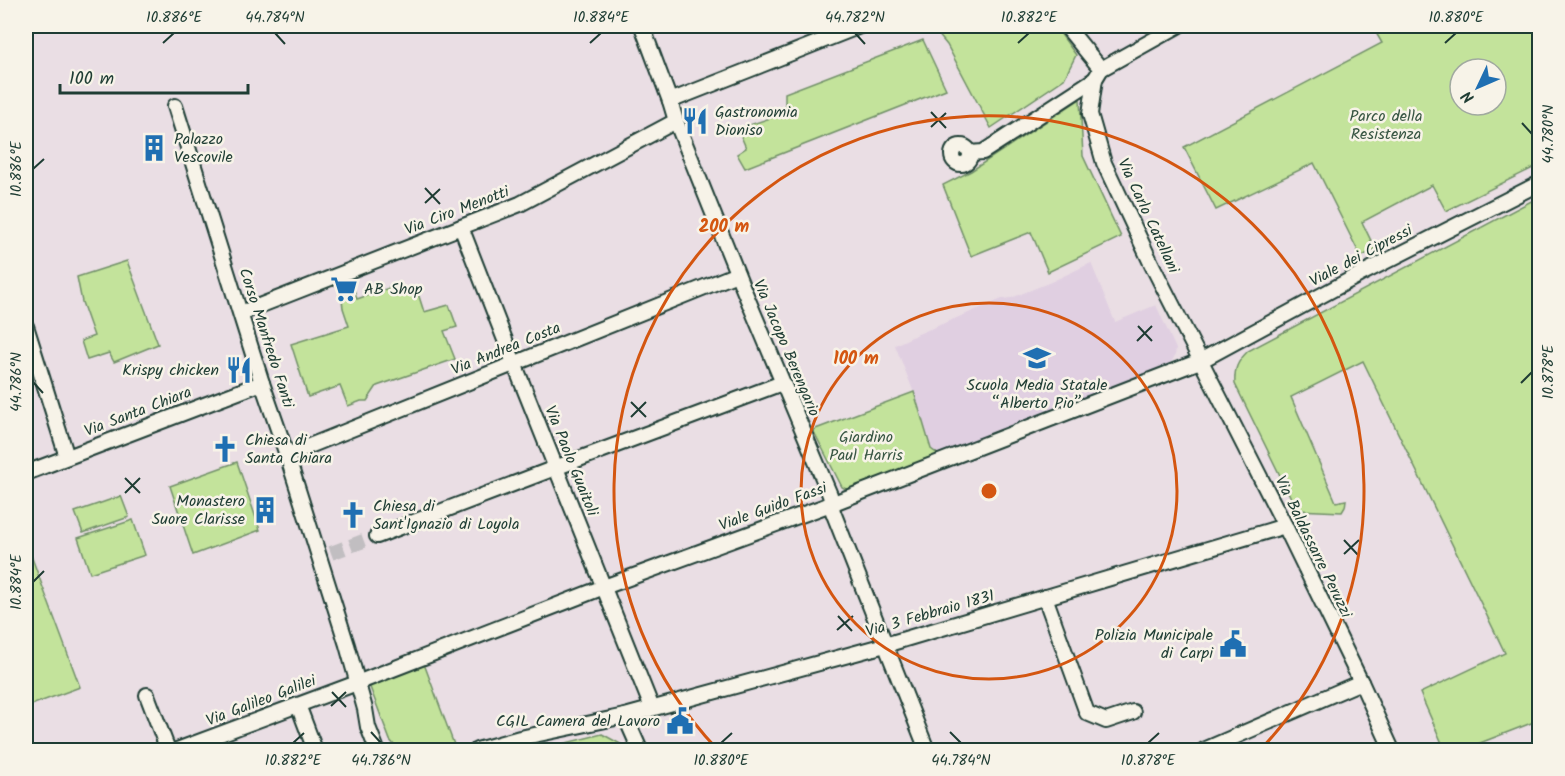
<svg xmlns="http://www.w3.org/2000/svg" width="1565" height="776" font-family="Kalam,sans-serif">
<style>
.built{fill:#e0cfe1}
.green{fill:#c3e39b;stroke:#719068;stroke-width:1.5;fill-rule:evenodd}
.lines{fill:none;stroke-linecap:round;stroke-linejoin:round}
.minor-tunnel{stroke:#c1bec1;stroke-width:14;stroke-dasharray:14 7;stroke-linecap:butt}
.minor-casing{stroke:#1f3d34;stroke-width:18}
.minor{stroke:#f7f3e8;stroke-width:14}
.ticks{fill:none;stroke:#1f3d34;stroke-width:2}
.ring{fill:none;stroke:#d45610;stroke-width:3}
.labels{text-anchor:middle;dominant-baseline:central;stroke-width:5;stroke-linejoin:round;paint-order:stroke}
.poi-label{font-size:16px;fill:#1f3d34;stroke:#f7f3e8;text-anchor:start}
.park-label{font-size:16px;fill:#385643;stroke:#f7f3e8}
.street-label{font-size:16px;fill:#1f3d34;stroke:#f7f3e8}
.centre{fill:#d45610;stroke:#f7f3e8;stroke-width:3}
.ring-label{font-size:18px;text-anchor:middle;font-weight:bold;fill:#d45610;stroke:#f7f3e8;stroke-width:5;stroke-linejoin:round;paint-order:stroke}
.neatline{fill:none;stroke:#1f3d34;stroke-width:2}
.ticks-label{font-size:15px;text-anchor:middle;fill:#1f3d34}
</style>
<rect width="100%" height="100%" fill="#eadee4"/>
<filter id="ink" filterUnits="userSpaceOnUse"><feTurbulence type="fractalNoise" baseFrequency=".0167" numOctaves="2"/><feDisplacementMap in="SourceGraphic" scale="12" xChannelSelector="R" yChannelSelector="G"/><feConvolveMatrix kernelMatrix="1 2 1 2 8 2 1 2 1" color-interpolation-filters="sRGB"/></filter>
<g filter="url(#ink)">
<polygon class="built" points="1091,263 1115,322 1156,305 1176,349 1175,355 1172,361 1168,365 939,455 934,452 931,449 918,403 895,345 918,334 1002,299 1011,298 1051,282"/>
<g class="green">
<polygon points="958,26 1055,26 1076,55 1064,79 991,128 947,45 938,34"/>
<path d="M1372 26H1539V165L1446 211 1432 185 1362 222 1375 249 1361 257 1314 163 1216 210 1184 147 1382 43ZM1460 69H1496V105H1460Z"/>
<polygon points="923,40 946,89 745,168 737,154 746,148 738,129 785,113 785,93"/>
<polygon points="1080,99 1083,156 1121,237 1048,272 1031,232 971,256 943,185 971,171"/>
<path d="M1539 197V720L1462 750H1445L1420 693 1505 653 1363 361 1291 397 1336 502 1346 500 1345 507 1342 512 1297 510 1235 384C1234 369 1237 362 1248 351Z"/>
<polygon points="127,261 158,344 114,362 109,353 87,360 81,341 94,336 82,302 77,277"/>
<polygon points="398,285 402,292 416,287 424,312 449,305 457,327 444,331 455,359 377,386 367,401 361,401 348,406 340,386 308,397 291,344 349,326 343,308 341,292 344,297 348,296 347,292 354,289 357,299"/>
<polygon points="914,392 931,449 939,455 851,489 846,489 842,487 813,430"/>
<polygon points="237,462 260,530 193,555 170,486"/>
<polygon points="121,496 129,517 83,533 75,512"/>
<polygon points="133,520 145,555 90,573 78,538"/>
<polygon points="26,542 80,687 26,707"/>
<polygon points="423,661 456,750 398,750 390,740 368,682"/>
<polygon points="602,734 628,748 629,750 538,750"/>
</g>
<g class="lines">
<polyline class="minor-tunnel" points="331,553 377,536"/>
<defs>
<g id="minor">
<polyline points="642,26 670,101 676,121 743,288 830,495 833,512 927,750"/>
<polyline points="1066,26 1101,69"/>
<polyline points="1178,26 1101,69 1095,79 1090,114 1104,163 1152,265 1285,526 1361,682 1392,750"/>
<polyline points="670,101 860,26"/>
<polyline points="175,106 262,383 287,455 347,645 365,709 368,727 377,750"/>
<circle cx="961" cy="155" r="9"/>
<polyline points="970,153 983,152 1095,79"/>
<polyline points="461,227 514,363 652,708"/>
<polyline points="241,313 520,204 676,121"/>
<polyline points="26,326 67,457"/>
<polyline points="287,455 737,274"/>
<polyline points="26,473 262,383"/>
<polyline points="377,536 555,468 782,383"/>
<polyline points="1045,597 1087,713 1106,721 1133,712"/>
<polyline points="147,695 168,750"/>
<polyline points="298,705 315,750"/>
<polyline points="625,716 640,750"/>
<polyline points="177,750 357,683 604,587 831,504 1200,361 1359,275 1540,183"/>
<polyline points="477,750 520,738 625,716 885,645 1285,526"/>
<polyline points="1204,750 1361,682"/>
</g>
</defs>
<use href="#minor" class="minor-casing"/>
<use href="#minor" class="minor"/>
</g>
</g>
<path class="ticks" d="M275 33 285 44M855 33 865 44M163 43 174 33M590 43 601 33M1018 43 1029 33M1445 43 1456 33M931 112 946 128M1522 123 1532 134M931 127 946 113M33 169 44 159M425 188 440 204M425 203 440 189M1138 326 1152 341M1137 341 1152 326M33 382 43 393M1521 383 1532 372M631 402 646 417M631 417 646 402M125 478 140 493M125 493 140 478M1344 540 1358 555M1344 554 1359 540M33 582 44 571M838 616 852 631M837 630 853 616M332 692 346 707M331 706 346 692M371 732 381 743M950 732 961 743M293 743 304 733M721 743 732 733M1148 743 1159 733"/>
<g class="ring">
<circle cx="989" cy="491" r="188"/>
<path d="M717 749A375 375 0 1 1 1261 749"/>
</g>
<defs>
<symbol id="restaurant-bare" viewBox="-9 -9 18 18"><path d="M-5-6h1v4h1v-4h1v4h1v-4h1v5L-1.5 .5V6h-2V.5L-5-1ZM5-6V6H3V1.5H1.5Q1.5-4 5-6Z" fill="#1f6fb2" stroke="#f7f3e8" stroke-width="2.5" paint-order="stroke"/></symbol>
<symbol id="building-bare" viewBox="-9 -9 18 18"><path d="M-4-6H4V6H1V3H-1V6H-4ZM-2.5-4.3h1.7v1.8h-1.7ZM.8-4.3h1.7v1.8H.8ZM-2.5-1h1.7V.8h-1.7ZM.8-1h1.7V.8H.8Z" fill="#1f6fb2" stroke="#f7f3e8" stroke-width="2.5" paint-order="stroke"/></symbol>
<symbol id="supermarket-bare" viewBox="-9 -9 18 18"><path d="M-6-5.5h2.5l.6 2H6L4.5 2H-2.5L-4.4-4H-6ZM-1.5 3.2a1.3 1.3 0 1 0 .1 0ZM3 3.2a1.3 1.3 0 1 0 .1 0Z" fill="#1f6fb2" stroke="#f7f3e8" stroke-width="2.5" paint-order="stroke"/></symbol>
<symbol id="school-bare" viewBox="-9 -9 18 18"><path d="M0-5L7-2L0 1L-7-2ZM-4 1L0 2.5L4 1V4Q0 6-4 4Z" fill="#1f6fb2" stroke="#f7f3e8" stroke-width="2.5" paint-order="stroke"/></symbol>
<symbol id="church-bare" viewBox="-9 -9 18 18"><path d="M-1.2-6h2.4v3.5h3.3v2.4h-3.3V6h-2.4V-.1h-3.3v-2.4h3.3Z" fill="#1f6fb2" stroke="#f7f3e8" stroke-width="2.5" paint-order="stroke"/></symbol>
<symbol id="civic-bare" viewBox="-9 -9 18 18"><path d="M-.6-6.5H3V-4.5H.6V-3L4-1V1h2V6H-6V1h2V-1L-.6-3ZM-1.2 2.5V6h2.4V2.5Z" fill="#1f6fb2" stroke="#f7f3e8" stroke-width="2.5" paint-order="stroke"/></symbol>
</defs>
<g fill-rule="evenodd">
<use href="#restaurant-bare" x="676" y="102" width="38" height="38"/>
<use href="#building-bare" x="135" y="129" width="38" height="38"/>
<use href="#supermarket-bare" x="325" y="270" width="38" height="38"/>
<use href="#school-bare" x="1018" y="339" width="38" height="38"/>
<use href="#restaurant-bare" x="220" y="351" width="38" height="38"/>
<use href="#church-bare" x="206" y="430" width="38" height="38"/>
<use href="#building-bare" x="246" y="491" width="38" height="38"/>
<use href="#church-bare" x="334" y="496" width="38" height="38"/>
<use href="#civic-bare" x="1214" y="625" width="38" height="38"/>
<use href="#civic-bare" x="661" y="702" width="38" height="38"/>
</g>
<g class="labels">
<g class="poi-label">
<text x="715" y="112">Gastronomia<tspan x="715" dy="18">Dioniso</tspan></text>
<text x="174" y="139">Palazzo<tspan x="174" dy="18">Vescovile</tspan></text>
<text x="364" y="289">AB Shop</text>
<text x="219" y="370" text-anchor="end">Krispy chicken</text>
<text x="1037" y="385" text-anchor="middle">Scuola Media Statale<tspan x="1037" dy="18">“Alberto Pio”</tspan></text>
<text x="245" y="440">Chiesa di<tspan x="245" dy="18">Santa Chiara</tspan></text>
<text x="245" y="501" text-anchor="end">Monastero<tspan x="245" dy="18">Suore Clarisse</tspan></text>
<text x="373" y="506">Chiesa di<tspan x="373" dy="18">Sant'Ignazio di Loyola</tspan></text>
<text x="1213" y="635" text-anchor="end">Polizia Municipale<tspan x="1213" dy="18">di Carpi</tspan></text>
<text x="660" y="721" text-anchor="end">CGIL Camera del Lavoro</text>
</g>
<g class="park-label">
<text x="1386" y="116">Parco della<tspan x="1386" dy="18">Resistenza</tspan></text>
<text x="866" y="437">Giardino<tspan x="866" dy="18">Paul Harris</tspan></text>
</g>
<g class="street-label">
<text transform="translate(457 211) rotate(-21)">Via Ciro Menotti</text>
<text transform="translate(1148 216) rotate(65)">Via Carlo Catellani</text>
<text transform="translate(1361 256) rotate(-28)">Viale dei Cipressi</text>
<text transform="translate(266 338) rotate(72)">Corso Manfredo Fanti</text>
<text transform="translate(786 348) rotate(67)">Via Jacopo Berengario</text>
<text transform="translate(506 349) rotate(-22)">Via Andrea Costa</text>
<text transform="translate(138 412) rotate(-21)">Via Santa Chiara</text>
<text transform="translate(571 461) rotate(68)">Via Paolo Guaitoli</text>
<text transform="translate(773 507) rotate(-20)">Viale Guido Fassi</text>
<text transform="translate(1313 547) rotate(64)">Via Baldassarre Peruzzi</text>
<text transform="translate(930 614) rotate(-16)">Via 3 Febbraio 1831</text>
<text transform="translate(261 701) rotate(-21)">Via Galileo Galilei</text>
</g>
</g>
<circle cx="989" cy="491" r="9" class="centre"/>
<g class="ring-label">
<text x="724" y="232">200 m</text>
<text x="856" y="364">100 m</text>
</g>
<rect width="1565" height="776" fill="none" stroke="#f7f3e8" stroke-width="66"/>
<g transform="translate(1478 87) rotate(226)"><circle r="28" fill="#f7f3e8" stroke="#a1aaa0" stroke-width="1.5"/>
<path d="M0-4.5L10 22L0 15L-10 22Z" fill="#1f6fb2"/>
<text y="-9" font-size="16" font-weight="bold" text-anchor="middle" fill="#1f3d34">N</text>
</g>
<path d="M60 84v9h188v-9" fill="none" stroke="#1f3d34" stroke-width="3"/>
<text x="69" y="84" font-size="18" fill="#1f3d34" stroke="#f7f3e8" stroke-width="4.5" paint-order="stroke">100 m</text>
<rect x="33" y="33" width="1499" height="710" class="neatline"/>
<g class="ticks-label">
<text x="174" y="22">10.886°E</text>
<text x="275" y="22">44.784°N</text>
<text x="601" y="22">10.884°E</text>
<text x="855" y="22">44.782°N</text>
<text x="1029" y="22">10.882°E</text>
<text x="1456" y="22">10.880°E</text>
<text transform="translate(1548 134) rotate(-90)" y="5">44.780°N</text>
<text transform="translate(16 169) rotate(-90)" y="5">10.886°E</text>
<text transform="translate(1548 372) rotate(-90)" y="5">10.878°E</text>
<text transform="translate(16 382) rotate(-90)" y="5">44.786°N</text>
<text transform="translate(16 582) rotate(-90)" y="5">10.884°E</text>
<text x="293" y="765">10.882°E</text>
<text x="381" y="765">44.786°N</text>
<text x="721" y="765">10.880°E</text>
<text x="961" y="765">44.784°N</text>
<text x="1148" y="765">10.878°E</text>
</g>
</svg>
